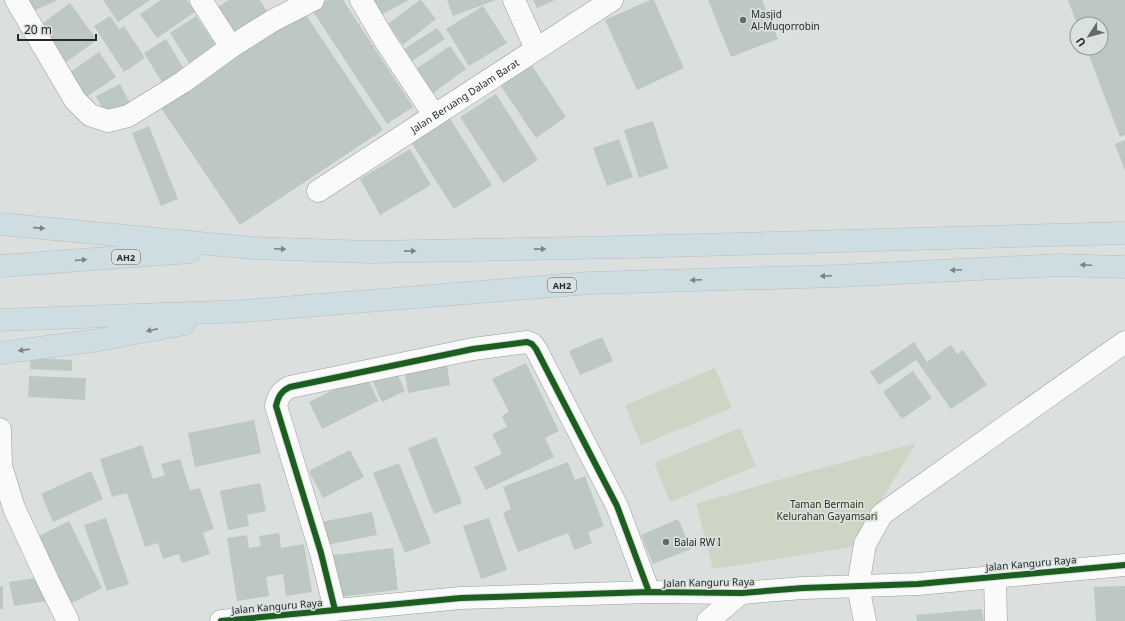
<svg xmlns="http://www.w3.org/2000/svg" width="1125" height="621" font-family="'Noto Sans',sans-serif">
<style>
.green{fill:#cdd6c4}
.building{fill:#bcc8c1}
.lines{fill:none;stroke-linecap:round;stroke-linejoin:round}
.minor-casing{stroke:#989c9b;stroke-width:23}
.motorway-casing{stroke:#bbbdbd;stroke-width:23}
.minor{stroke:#fafafa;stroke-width:22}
.motorway{stroke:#cddde1;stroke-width:22}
.cycleway-casing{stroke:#dae1e0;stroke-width:8}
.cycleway{stroke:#1b5e20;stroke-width:6}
.oneway{fill:#7a8486}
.poi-dot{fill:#666a69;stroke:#dae1e0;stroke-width:1.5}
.labels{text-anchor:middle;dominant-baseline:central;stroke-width:3.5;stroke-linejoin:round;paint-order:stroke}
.shield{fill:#dae1e0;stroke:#5d6161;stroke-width:1}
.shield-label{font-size:9px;font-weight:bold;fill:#272a2a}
.poi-label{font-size:10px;fill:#272a2a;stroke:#dae1e0;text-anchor:start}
.street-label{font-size:10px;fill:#272a2a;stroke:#dae1e0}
.park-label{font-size:10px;fill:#2b3710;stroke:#dae1e0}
</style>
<rect width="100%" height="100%" fill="#dbe0df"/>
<g class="green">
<polygon points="715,368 732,408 641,445 625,405"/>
<polygon points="740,428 756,466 670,502 654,463"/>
<polygon points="916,443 853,547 713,569 696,504 796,475"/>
</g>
<g class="building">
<polygon points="24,0 58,0 29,13"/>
<polygon points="103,0 150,0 118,22"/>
<polygon points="161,0 187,0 195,12 157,38 140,14"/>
<polygon points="229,0 260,0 270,16 235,38 216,8"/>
<polygon points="327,0 343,0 413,107 387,124 312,10"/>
<polygon points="373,0 409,0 381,15"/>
<polygon points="420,0 421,0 436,19 403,45 388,24"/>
<polygon points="447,0 496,0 453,16"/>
<polygon points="533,0 555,0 537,8"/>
<polygon points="650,0 654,0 684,68 637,90 605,20"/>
<polygon points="708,0 762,0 778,39 731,57"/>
<polygon points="1068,0 1125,0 1125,135 1120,137 1086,48 1101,48 1101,24 1077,24"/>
<polygon points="70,3 97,40 65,63 38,27"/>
<polygon points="483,6 507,43 469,66 446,29"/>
<polygon points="302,9 383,130 240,225 159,105"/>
<polygon points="110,16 119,29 124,26 145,58 124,72 94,26"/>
<polygon points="196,16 219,50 192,68 170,33"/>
<polygon points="437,28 445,39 412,61 404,49"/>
<polygon points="166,39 187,74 165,87 144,53"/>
<polygon points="450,46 466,69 433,93 416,69"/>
<polygon points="99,52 116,77 86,97 69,73"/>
<polygon points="531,64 566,117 536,138 500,85"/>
<polygon points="120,84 131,105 107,117 96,96"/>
<polygon points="496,94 538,160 503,183 460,117"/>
<polygon points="449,117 492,185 454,209 411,142"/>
<polygon points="653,121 668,168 639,178 624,130"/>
<polygon points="149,126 178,199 161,206 132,133"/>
<polygon points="619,139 633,177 607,186 593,148"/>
<polygon points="1125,140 1125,171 1115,144"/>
<polygon points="410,149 431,185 380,215 360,179"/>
<polygon points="602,337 613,361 580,375 569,351"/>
<polygon points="914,342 927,362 951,345 957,354 963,350 987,385 951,409 916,360 879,385 870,372"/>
<polygon points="31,358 72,360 72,371 30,369"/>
<polygon points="446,358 450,385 408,393 404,366"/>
<polygon points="526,363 559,431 545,438 554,457 486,490 474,467 502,454 492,434 507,427 502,416 509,412 492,379"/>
<polygon points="394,366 405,391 382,402 370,376"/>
<polygon points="913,371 932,398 902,419 883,392"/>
<polygon points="366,374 378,401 322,429 309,402"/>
<polygon points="29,376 86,378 85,400 28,397"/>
<polygon points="254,420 261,453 195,467 188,433"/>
<polygon points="436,437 462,503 434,514 408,448"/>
<polygon points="142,445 153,479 165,475 161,464 180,459 190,490 200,488 214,529 203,533 210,554 182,563 179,554 163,559 158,543 145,547 127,493 112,497 100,459"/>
<polygon points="350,450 364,477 323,498 309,471"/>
<polygon points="568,462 575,480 585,476 604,526 588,532 592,543 574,550 568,533 518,552 503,513 511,509 503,487"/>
<polygon points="399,463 431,543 405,553 373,473"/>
<polygon points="91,471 103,499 53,522 41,494"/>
<polygon points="260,483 266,511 247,515 249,526 228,530 220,491"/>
<polygon points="372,512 377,535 326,545 321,522"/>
<polygon points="106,518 129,584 107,591 84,525"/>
<polygon points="489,518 507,570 481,579 463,526"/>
<polygon points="678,519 691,549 653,564 641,535"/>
<polygon points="69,521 102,588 70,604 37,537"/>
<polygon points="279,533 281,548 304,544 312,592 286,596 283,574 266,577 269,596 237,601 227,538 247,535 249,548 261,546 259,536"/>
<polygon points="393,548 398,590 338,597 333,555"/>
<polygon points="42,577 46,601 14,606 9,582"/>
<rect x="0" y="586" width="3" height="23"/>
<polygon points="1125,586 1125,621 1096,621 1094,587"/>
<polygon points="982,609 984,621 917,621 916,615"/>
</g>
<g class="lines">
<defs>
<g id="minor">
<polyline points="16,0 75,100 90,115 108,121 128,116 183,82 231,47 272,21 313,0"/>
<polyline points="201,0 231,47"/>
<polyline points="361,0 384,39 434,115"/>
<polyline points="514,0 536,49"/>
<path id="s1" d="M318 191 612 0"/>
<polyline points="0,429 1,466 14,508 48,581 68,621"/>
<polyline points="995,577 996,621"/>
<path d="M335 610 321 553 276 406C278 397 281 391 290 387L473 349 527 342 532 344 536 349 617 506 649 592"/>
<polyline points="221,621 461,598 649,592 741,593 803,588 918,584 1125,565"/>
<polyline points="708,621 741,593"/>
<polyline points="865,621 858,586 865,544 882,514 1125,342"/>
</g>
<g id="motorway">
<polyline points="0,224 252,248 370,252 628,247 1125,233"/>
<polyline points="0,266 190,252"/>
<polyline points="0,320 245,311 590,283 838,276 1059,265 1125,267"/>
<polyline points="0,353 99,340 184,324"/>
</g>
</defs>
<use href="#minor" class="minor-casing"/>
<use href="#motorway" class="motorway-casing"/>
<use href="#minor" class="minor"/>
<use href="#motorway" class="motorway"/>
<defs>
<g id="cycleway">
<path d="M335 610 321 553 276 406C278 397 281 391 290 387L473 349 527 342 532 344 536 349 617 506 649 592"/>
<polyline points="221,621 461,598 649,592 741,593 803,588 918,584 1125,565"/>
</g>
</defs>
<use href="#cycleway" class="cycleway-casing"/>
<use href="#cycleway" class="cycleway"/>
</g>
<defs><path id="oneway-solid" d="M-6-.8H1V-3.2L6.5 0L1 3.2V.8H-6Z"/></defs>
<g class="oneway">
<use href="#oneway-solid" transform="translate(39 228) rotate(5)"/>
<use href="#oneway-solid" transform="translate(280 249) rotate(2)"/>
<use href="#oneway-solid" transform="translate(540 249) rotate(-1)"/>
<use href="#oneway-solid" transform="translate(410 251) rotate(-1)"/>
<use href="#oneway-solid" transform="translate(81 260) rotate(-4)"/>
<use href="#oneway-solid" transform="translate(1086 265) rotate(-178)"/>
<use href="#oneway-solid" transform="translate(956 270) rotate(177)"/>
<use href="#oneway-solid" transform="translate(826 276) rotate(178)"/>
<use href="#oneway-solid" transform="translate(696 280) rotate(178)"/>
<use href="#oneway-solid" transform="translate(152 330) rotate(169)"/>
<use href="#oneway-solid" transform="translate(24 350) rotate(173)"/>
</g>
<g class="poi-dot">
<circle cx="743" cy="20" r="4"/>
<circle cx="666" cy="542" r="4"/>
</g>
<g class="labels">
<g class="shield">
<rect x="112" y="250" width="28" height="14" rx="3"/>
<rect x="548" y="278" width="28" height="14" rx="3"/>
</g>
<g class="shield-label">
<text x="126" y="257">AH2</text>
<text x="562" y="285">AH2</text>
</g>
<g class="poi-label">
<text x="751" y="14">Masjid<tspan x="751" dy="12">Al-Muqorrobin</tspan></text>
<text x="674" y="542">Balai RW I</text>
</g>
<g class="street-label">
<text stroke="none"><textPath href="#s1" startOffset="175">Jalan Beruang Dalam Barat</textPath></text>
<text transform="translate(1031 563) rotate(-5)">Jalan Kanguru Raya</text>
<text transform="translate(709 582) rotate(-1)">Jalan Kanguru Raya</text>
<text transform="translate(277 606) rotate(-5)">Jalan Kanguru Raya</text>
</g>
<g class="park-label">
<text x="827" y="504">Taman Bermain<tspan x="827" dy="12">Kelurahan Gayamsari</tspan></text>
</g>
</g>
<g transform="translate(1089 36) rotate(234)"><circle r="19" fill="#dae1e0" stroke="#929897"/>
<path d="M0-3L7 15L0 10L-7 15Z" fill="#666a69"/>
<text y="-6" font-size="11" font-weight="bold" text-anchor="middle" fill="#272a2a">U</text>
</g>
<path d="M18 34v6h78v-6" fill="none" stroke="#272a2a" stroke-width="2"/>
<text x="24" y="34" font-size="12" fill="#272a2a" stroke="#dae1e0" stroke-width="3" paint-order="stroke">20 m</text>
</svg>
